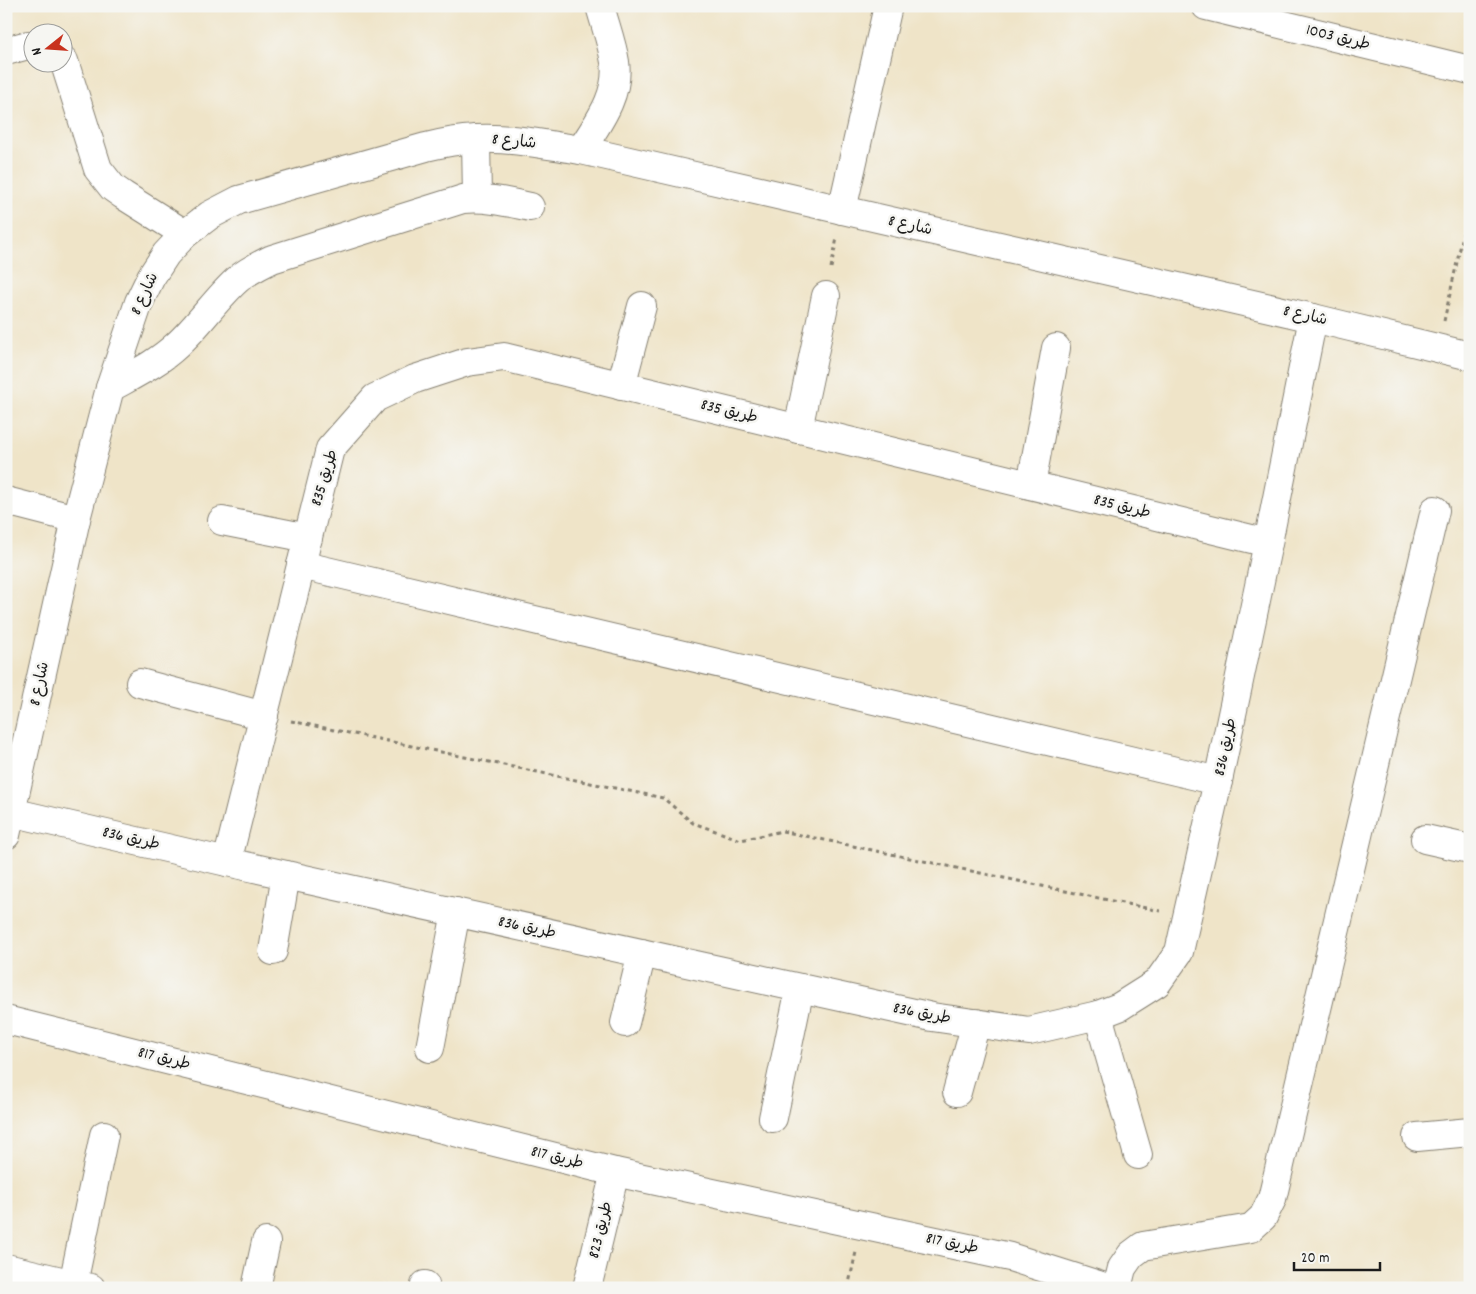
<svg xmlns="http://www.w3.org/2000/svg" width="1476" height="1294" font-family="Dekko,'Playpen Sans Arabic',sans-serif">
<style>
.lines{fill:none;stroke-linecap:round;stroke-linejoin:round}
.minor-casing{stroke:#868072;stroke-width:30}
.path{stroke:#868072;stroke-width:3;stroke-dasharray:4 4;stroke-linecap:butt}
.minor{stroke:#fff;stroke-width:28}
.labels{text-anchor:middle;dominant-baseline:central;stroke-width:5;stroke-linejoin:round;paint-order:stroke}
.street-label{font-size:16px;fill:#1c1c1c;stroke:#f6f6f2}
</style>
<rect width="100%" height="100%" fill="#f6f6f2"/>
<filter id="ink" filterUnits="userSpaceOnUse"><feTurbulence type="fractalNoise" baseFrequency=".02" numOctaves="2"/><feDisplacementMap in="SourceGraphic" scale="10" xChannelSelector="R" yChannelSelector="G"/><feConvolveMatrix kernelMatrix="1 2 1 2 8 2 1 2 1" color-interpolation-filters="sRGB"/></filter>
<filter id="wash" filterUnits="userSpaceOnUse"><feTurbulence type="fractalNoise" baseFrequency=".0096" numOctaves="4" result="noise"/><feDisplacementMap in="SourceGraphic" scale="20" xChannelSelector="R" yChannelSelector="G"/><feGaussianBlur stdDeviation="1.12" result="paint"/><feColorMatrix in="noise" values="0 0 0 0 0 0 0 0 0 0 0 0 0 0 0 0 0 1.4 0 .05"/><feComposite in="paint" operator="in"/></filter>
<g filter="url(#wash)">
<rect width="100%" height="100%" fill="#efe4c8"/>
</g>
<g filter="url(#ink)">
<g class="lines">
<defs>
<g id="minor">
<polyline points="1206,6 1470,70"/>
<polyline points="6,51 28,45 32,45"/>
<polyline points="62,59 64,61 98,169 113,188 123,195 185,234"/>
<polyline points="476,139 477,198"/>
<path d="M581 150C597 124 620 95 615 62 612 43 605 25 600 6"/>
<polyline points="842,210 888,6"/>
<polyline points="621,386 642,306"/>
<path d="M110 388C133 375 158 363 177 345 199 325 215 300 237 280 247 271 260 265 272 259L463 199C486 197 507 202 530 207"/>
<polyline points="798,429 826,296"/>
<polyline points="1031,485 1056,348"/>
<polyline points="6,501 76,519"/>
<polyline points="222,521 308,538"/>
<polyline points="301,565 1218,781"/>
<polyline points="140,683 264,716"/>
<polyline points="11,812 227,862 932,1017 1029,1031 1098,1015 1119,1007 1157,983 1179,952 1218,781 1268,543 1313,318"/>
<path d="M6 835 76 519 110 388 139 302 151 277 166 254 185 234 210 215 239 200 426 147C442 143 459 140 476 139 511 137 547 145 581 150L1313 318 1470 356"/>
<polyline points="1425,839 1470,849"/>
<polyline points="227,862 330,449 375,398 415,379 467,362 504,357 1268,543"/>
<polyline points="273,951 286,875"/>
<polyline points="1098,1015 1138,1155"/>
<polyline points="6,1020 615,1172 1010,1257 1108,1288"/>
<polyline points="625,1023 642,953"/>
<polyline points="430,1048 456,912"/>
<polyline points="957,1092 976,1023"/>
<polyline points="773,1118 800,988"/>
<polyline points="1417,1137 1470,1132"/>
<polyline points="6,1268 91,1288"/>
<polyline points="73,1284 104,1135"/>
<polyline points="256,1288 266,1242"/>
<polyline points="425,1288 425,1285"/>
<polyline points="587,1288 615,1172"/>
<polyline points="1117,1288 1122,1268 1131,1255 1143,1246 1251,1228 1263,1217 1272,1199 1435,510"/>
</g>
</defs>
<use href="#minor" class="minor-casing"/>
<g class="path">
<polyline points="831,268 837,238"/>
<polyline points="1444,321 1470,203"/>
<polyline points="291,721 663,798 693,823 741,840 782,831 1160,911"/>
<polyline points="848,1288 856,1252"/>
</g>
<use href="#minor" class="minor"/>
</g>
</g>
<g class="labels">
<g class="street-label">
<text transform="translate(1338 38) rotate(14)">طريق 1003</text>
<text transform="translate(514 142) rotate(6)">شارع 8</text>
<text transform="translate(910 226) rotate(13)">شارع 8</text>
<text transform="translate(145 294) rotate(-65)">شارع 8</text>
<text transform="translate(1305 316) rotate(13)">شارع 8</text>
<text transform="translate(729 412) rotate(14)">طريق 835</text>
<text transform="translate(325 478) rotate(-73)">طريق 835</text>
<text transform="translate(1122 507) rotate(14)">طريق 835</text>
<text transform="translate(40 684) rotate(-78)">شارع 8</text>
<text transform="translate(1226 747) rotate(-78)">طريق 836</text>
<text transform="translate(131 839) rotate(13)">طريق 836</text>
<text transform="translate(527 928) rotate(12)">طريق 836</text>
<text transform="translate(922 1014) rotate(11)">طريق 836</text>
<text transform="translate(164 1059) rotate(14)">طريق 817</text>
<text transform="translate(557 1158) rotate(14)">طريق 817</text>
<text transform="translate(601 1230) rotate(-76)">طريق 823</text>
<text transform="translate(952 1244) rotate(12)">طريق 817</text>
</g>
</g>
<rect width="1476" height="1294" fill="none" stroke="#f6f6f2" stroke-width="25"/>
<g transform="translate(48 48) rotate(253)"><circle r="24" fill="#f6f6f2" stroke="#9f9f9c"/>
<path d="M0-4L9 19L0 12L-9 19Z" fill="#c8321e"/>
<text y="-8" font-size="14" font-weight="bold" text-anchor="middle" fill="#1c1c1c">N</text>
</g>
<path d="M1294 1262v8h86v-8" fill="none" stroke="#1c1c1c" stroke-width="2.5"/>
<text x="1301" y="1262" font-size="15" fill="#1c1c1c" stroke="#f6f6f2" stroke-width="4" paint-order="stroke">20 m</text>
</svg>
